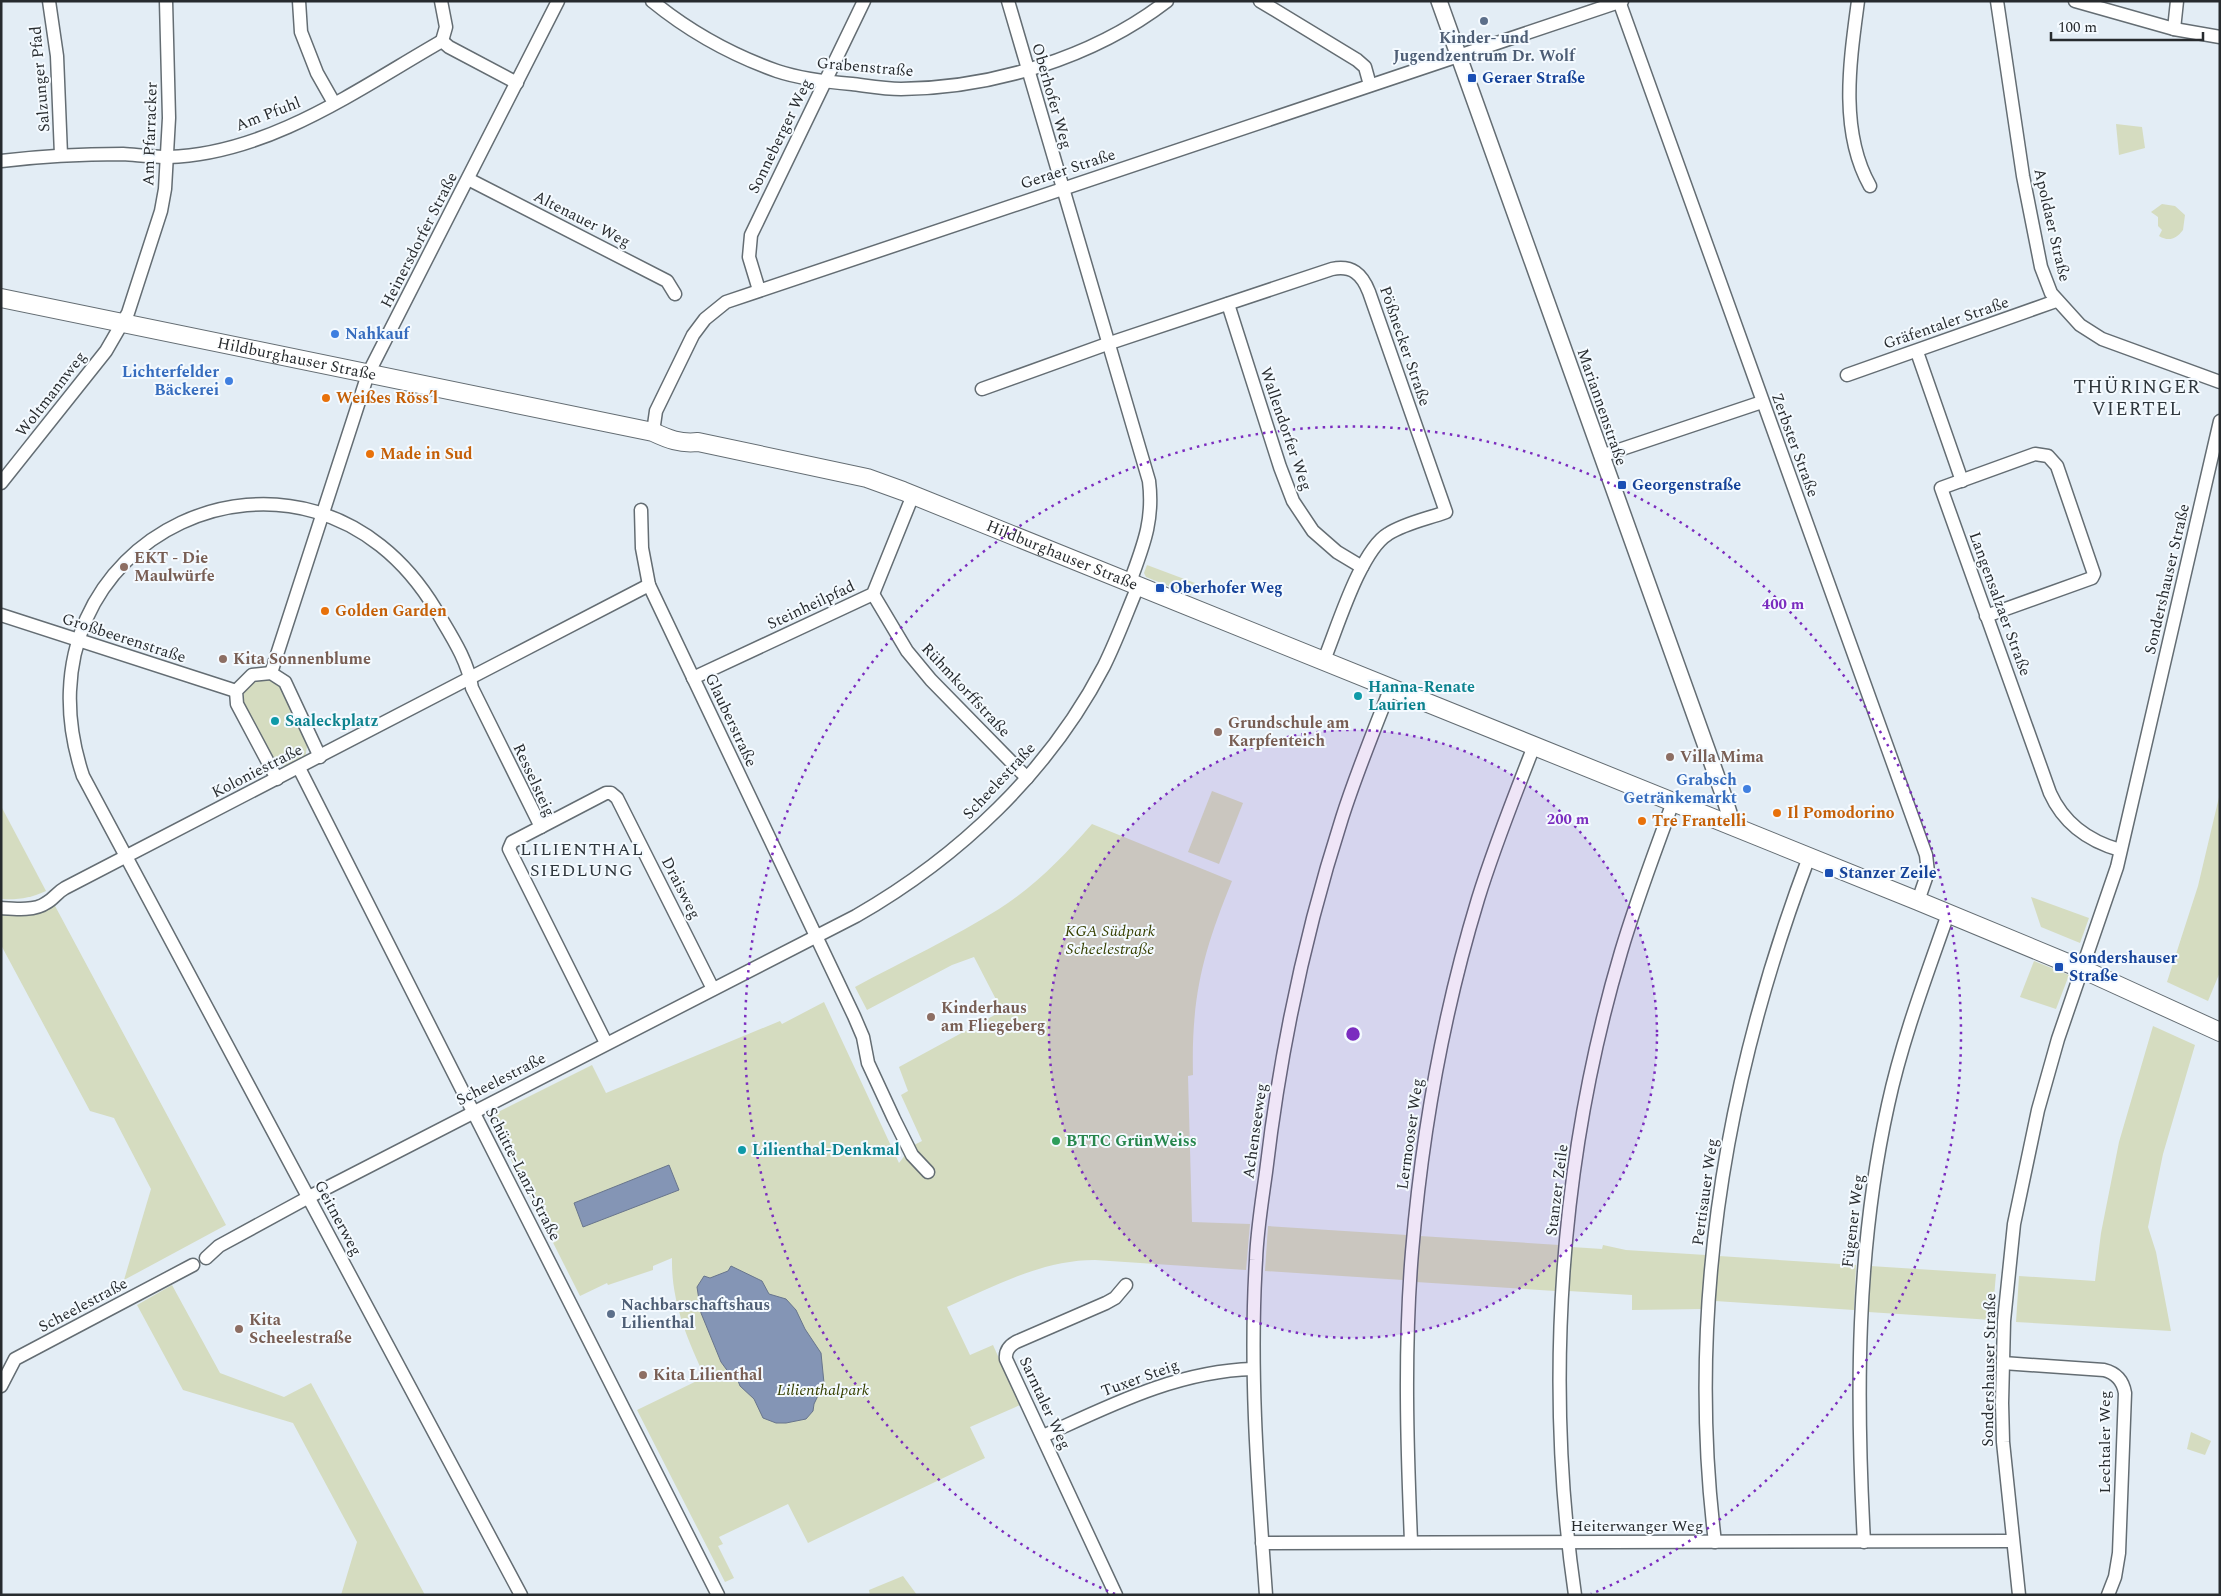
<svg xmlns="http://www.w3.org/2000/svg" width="2221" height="1596" font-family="Spectral,serif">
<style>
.green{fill:#d5dcc0}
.water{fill:#8495b5;stroke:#68758c}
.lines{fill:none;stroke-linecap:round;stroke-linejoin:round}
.minor-casing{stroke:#646d73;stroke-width:15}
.tertiary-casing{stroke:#646d73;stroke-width:18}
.secondary-casing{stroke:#646d73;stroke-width:20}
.minor{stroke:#fff;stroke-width:12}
.tertiary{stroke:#fff;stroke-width:15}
.secondary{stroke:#fff;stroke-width:18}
.ring{fill:none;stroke:#7b2cbf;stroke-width:2.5;stroke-dasharray:2.5 5}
.service-dot{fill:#5c6f8a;stroke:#f4faff;stroke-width:2}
.transit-dot{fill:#1a4fb4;stroke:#f4faff;stroke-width:2}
.shop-dot{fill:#3f7fe0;stroke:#f4faff;stroke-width:2}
.food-dot{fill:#e8710a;stroke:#f4faff;stroke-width:2}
.education-dot{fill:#8d6e63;stroke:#f4faff;stroke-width:2}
.culture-dot{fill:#0f9aa8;stroke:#f4faff;stroke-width:2}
.leisure-dot{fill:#2e9e5b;stroke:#f4faff;stroke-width:2}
.labels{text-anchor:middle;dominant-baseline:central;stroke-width:4;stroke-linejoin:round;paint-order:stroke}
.service-label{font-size:16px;font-weight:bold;fill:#4e5e75;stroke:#f4faff}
.street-label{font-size:16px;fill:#272b2e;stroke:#f4faff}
.transit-label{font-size:16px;font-weight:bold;fill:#164399;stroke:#f4faff;text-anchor:start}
.shop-label{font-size:16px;font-weight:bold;fill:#366cbe;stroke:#f4faff;text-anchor:end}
.food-label{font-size:16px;font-weight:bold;fill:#c56008;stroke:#f4faff;text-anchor:start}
.education-label{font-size:16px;font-weight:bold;fill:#785e54;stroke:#f4faff;text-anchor:start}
.culture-label{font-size:16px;font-weight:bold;fill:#0d838f;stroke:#f4faff;text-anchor:start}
.park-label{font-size:16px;font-style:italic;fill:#374001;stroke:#f4faff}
.leisure-label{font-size:16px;font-weight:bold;fill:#27864d;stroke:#f4faff;text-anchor:start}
.neighbourhood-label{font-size:18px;letter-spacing:1px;fill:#2f373d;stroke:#f4faff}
.quarter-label{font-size:19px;letter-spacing:1px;fill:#2f373d;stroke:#f4faff}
.centre{fill:#7b2cbf;stroke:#f4faff;stroke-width:2.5}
.ring-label{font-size:15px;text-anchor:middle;font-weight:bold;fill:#7b2cbf;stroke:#f4faff;stroke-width:4;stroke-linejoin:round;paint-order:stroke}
</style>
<rect width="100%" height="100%" fill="#e3edf5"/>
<g class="green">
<polygon points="2116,124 2142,127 2145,148 2119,155"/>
<path d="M2162 204 2175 206 2185 215 2183 230C2176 239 2169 242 2159 236L2162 230 2158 226V217L2151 212Z"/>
<polygon points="1147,565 1195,583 1191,595 1146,577 1144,573"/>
<polygon points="270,679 281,686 308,740 305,759 289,768 271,759 243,703 244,690 253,681"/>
<polygon points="1212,791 1243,803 1219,864 1188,852"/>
<polygon points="2220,793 2220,972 2208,1001 2167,982 2198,886"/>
<path d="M1 806 46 891C31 898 18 900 1 899Z"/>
<path d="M1092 824 1232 881C1203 952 1191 997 1193 1075L1188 1076 1192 1222 1250 1224 1246 1270 1095 1260C1042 1260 995 1286 947 1307L970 1355 993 1345 1020 1405 970 1427 985 1458 808 1543 788 1504 719 1537 723 1544 718 1546 734 1578 725 1582 637 1410 705 1377C687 1339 671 1301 672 1258L653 1266V1270L608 1285 607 1283 580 1296 493 1124 496 1113 592 1065 606 1093 780 1021 782 1024 824 1002 899 1163 912 1146 922 1141 901 1095 908 1091 899 1067 1002 1011 974 957 952 965 867 1010 855 987C903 961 953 938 999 909 1035 886 1064 856 1092 824Z"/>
<polygon points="2031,897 2089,918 2080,943 2041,927"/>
<polygon points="54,904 226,1225 124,1280 151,1189 114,1118 90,1111 1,945 1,914"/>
<polygon points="2034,961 2069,975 2056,1009 2020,997"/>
<polygon points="2153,1026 2195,1045 2163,1154 2148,1227 2156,1252 2171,1331 2016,1322 2019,1276 2095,1281 2101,1233 2119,1142"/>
<polygon points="1268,1226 1407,1235 1403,1280 1265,1271"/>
<polygon points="1420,1236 1559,1245 1555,1291 1416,1282"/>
<polygon points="1603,1245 1626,1250 1706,1255 1702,1309 1632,1310 1632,1295 1569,1291 1572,1247 1602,1249"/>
<polygon points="1719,1256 1856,1265 1854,1310 1715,1301"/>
<polygon points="1870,1266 1996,1274 1992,1320 1868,1312"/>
<polygon points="172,1285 220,1373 284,1397 311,1383 425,1595 341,1595 357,1542 293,1423 183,1390 137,1305"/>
<polygon points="2191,1432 2211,1441 2205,1455 2187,1449"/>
<polygon points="903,1576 917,1595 870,1595 869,1590"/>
</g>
<g class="water">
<polygon points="669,1165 679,1190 583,1227 574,1203"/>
<polygon points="731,1266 762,1281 769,1294 786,1299 796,1310 805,1329 821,1353 824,1383 814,1404 813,1411 806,1419 786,1423 776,1423 763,1418 754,1399 740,1386 737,1378 729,1373 721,1362 701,1313 697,1287 704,1276 710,1278 728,1271"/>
</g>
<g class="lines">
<defs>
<g id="minor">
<polyline points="49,1 57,56 61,155"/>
<polyline points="299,1 301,32 317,73 334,103"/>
<polyline points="441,1 446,27 442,41"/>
<path d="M652 1C690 32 732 55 777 71 801 79 827 82 852 84 868 86 885 89 901 89 992 88 1093 58 1167 1"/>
<path d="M1008 1 1149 481C1154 521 1143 546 1130 582"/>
<polyline points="1260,1 1357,60 1365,67 1370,85"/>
<polyline points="1619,1 1926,855 1928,872 1918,901"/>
<path d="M1858 1C1850 61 1839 131 1870 186"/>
<polyline points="1997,1 2023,176 2041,267 2051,293 2080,325 2102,339 2220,382"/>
<polyline points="2075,1 2174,29 2220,37"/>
<polyline points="2174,29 2177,1"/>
<polyline points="442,41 449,47 517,83"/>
<path d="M1 161C42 156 82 154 123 154 138 155 153 157 168 157 269 154 358 89 442 41"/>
<polyline points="468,179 667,281 675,294"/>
<polyline points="759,290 749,257 751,235 864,1"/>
<polyline points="1228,304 1280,467 1293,501 1313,531 1337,552 1362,567"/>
<polyline points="1917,352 1962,481"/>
<polyline points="1847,375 2056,301"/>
<path d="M982 389 1107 344 1332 269C1352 265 1362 274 1369 292L1446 512C1427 519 1405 523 1388 534 1360 551 1337 629 1324 660"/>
<polyline points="653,432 656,411 693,335 705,319 726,302 1622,1"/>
<polyline points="1601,456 1762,402"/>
<polyline points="1,483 106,351 128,313 161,211 165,189 169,118 166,1"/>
<polyline points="641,510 642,548 649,585 854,1016 863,1037 868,1063 894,1119 912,1155 928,1172"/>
<polyline points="873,594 907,651 931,680 1027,778"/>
<polyline points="1,615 236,691"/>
<path d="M1986 616 2092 578 2094 574 2057 466 2048 456 2035 454 1941 488 2050 793C2064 824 2088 841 2120 850"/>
<polyline points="271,673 368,374 558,1"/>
<polyline points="693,678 873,594 913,495"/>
<polyline points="299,768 718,1595"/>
<polyline points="277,779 237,704 236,691 252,675 271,673 285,682 320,757"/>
<path d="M1 908C15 909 35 911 46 903 54 899 56 893 65 888L649 585"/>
<polyline points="606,1043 509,849 512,842 606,793 611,793 617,798 713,989"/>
<path d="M206 1258 219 1246 309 1197 856 916C959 857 1049 772 1104 666 1117 640 1127 612 1138 586"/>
<path d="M2003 1363 2104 1370C2116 1373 2123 1381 2125 1393L2119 1553 2115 1577 2108 1595"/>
<polyline points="1,1386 15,1359 193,1265"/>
<path d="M1043 1436C1111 1405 1177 1371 1253 1369"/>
<path d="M1411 1541C1407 1445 1404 1348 1412 1252 1422 1133 1443 1014 1478 899 1494 847 1514 797 1534 746"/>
<path d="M1715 1542C1686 1307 1726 1077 1809 857"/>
<path d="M1864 1542C1856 1396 1856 1249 1888 1105 1902 1040 1926 977 1948 914"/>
<polyline points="1262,1543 2012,1541"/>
<path d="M521 1595 83 776C3 537 307 395 436 610 450 634 468 660 472 688L541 827"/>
<path d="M1116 1595 1006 1359C1005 1351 1009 1346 1016 1342L1106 1303 1115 1298 1126 1285"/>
<path d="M1266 1595C1258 1483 1249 1372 1256 1260 1257 1231 1262 1201 1266 1172 1280 1052 1305 933 1342 818 1356 774 1374 730 1391 687"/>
<path d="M1575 1595C1544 1382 1560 1158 1621 952 1636 901 1655 852 1673 802"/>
<polyline points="2019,1595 2003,1442 2002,1403 2004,1321 2014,1224 2038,1110 2058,1039 2117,867 2220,421"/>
</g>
<polyline id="tertiary" points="1439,1 1723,794 1730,816 1727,823"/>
<g id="secondary">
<path id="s1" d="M1 298 653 432C668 439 680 444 698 442L867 478 903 491 1918 901 2082 969 2220 1032"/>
</g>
</defs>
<use href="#minor" class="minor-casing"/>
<use href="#tertiary" class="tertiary-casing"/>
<use href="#secondary" class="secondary-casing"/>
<use href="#minor" class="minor"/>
<use href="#tertiary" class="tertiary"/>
<use href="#secondary" class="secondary"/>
</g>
<circle cx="1353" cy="1034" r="304" fill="#7b2cbf" fill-opacity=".12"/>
<g class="ring">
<circle cx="1353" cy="1034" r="304"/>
<path d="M1115 1594A608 608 0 1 1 1591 1594"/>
</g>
<g class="service-dot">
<circle cx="1484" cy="21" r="5"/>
<circle cx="611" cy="1314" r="5"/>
</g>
<g class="transit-dot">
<rect x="1467" y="73" width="10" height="10" rx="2.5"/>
<rect x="1617" y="480" width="10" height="10" rx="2.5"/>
<rect x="1155" y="583" width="10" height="10" rx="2.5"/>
<rect x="1824" y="868" width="10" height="10" rx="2.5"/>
<rect x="2054" y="962" width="10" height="10" rx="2.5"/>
</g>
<g class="shop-dot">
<circle cx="335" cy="334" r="5"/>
<circle cx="229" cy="381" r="5"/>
<circle cx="1747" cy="789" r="5"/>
</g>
<g class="food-dot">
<circle cx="326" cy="398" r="5"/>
<circle cx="370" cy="454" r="5"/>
<circle cx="325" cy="611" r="5"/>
<circle cx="1777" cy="813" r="5"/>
<circle cx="1642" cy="821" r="5"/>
</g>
<g class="education-dot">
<circle cx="124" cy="567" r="5"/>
<circle cx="223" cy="659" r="5"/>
<circle cx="1218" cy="732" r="5"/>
<circle cx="1670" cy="757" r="5"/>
<circle cx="931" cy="1017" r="5"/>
<circle cx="239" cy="1329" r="5"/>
<circle cx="643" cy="1375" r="5"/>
</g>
<g class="culture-dot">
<circle cx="1358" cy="696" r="5"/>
<circle cx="275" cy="721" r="5"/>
<circle cx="742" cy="1150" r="5"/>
</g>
<circle class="leisure-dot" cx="1056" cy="1141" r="5"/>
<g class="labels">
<g class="service-label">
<text x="1484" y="38">Kinder- und<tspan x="1484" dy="18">Jugendzentrum Dr. Wolf</tspan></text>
<text x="621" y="1305" text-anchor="start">Nachbarschaftshaus<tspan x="621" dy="18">Lilienthal</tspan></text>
</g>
<g class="street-label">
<text transform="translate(865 67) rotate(5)">Grabenstraße</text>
<text transform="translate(40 79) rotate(-95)">Salzunger Pfad</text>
<text transform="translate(1052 96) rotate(74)">Oberhofer Weg</text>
<text transform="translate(268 114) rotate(-21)">Am Pfuhl</text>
<text transform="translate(150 134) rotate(-88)">Am Pfarracker</text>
<text transform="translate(780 136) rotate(-64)">Sonneberger Weg</text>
<text transform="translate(1068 169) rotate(-18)">Geraer Straße</text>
<text transform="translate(582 219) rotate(27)">Altenauer Weg</text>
<text transform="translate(2052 225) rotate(77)">Apoldaer Straße</text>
<text transform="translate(419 240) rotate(-63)">Heinersdorfer Straße</text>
<text transform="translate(1946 323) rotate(-19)">Gräfentaler Straße</text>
<text transform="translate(1405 346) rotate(71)">Pößnecker Straße</text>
<text stroke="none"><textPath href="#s1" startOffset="302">Hildburghauser Straße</textPath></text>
<text transform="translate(51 394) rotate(-52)">Woltmannweg</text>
<text transform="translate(1602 407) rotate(71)">Mariannenstraße</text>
<text transform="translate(1286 429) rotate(71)">Wallendorfer Weg</text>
<text transform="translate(1795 445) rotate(70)">Zerbster Straße</text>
<text stroke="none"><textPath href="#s1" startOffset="1095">Hildburghauser Straße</textPath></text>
<text transform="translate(2167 579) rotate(-77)">Sondershauser Straße</text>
<text transform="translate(2000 604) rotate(70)">Langensalzaer Straße</text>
<text transform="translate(811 605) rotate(-25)">Steinheilpfad</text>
<text transform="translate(124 638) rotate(18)">Großbeerenstraße</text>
<text transform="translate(966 690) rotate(47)">Rühmkorffstraße</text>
<text transform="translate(731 720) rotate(65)">Glauberstraße</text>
<text transform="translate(257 771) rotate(-27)">Koloniestraße</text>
<text transform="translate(534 780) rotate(65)">Resselsteig</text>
<text transform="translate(999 781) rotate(-47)">Scheelestraße</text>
<text transform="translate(681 888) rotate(63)">Draisweg</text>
<text transform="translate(501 1079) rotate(-27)">Scheelestraße</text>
<text transform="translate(1255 1131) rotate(-82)">Achenseeweg</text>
<text transform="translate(1410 1134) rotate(-82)">Lermooser Weg</text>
<text transform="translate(523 1174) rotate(63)">Schütte-Lanz-Straße</text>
<text transform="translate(1557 1190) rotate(-83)">Stanzer Zeile</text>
<text transform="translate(1705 1192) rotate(-82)">Pertisauer Weg</text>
<text transform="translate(338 1218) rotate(62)">Geitnerweg</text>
<text transform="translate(1853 1221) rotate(-83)">Fügener Weg</text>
<text transform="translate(83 1305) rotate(-28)">Scheelestraße</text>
<text transform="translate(1989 1370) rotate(-89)">Sondershauser Straße</text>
<text transform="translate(1140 1378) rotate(-20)">Tuxer Steig</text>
<text transform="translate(1045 1403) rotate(65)">Sarntaler Weg</text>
<text transform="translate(2105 1442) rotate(-90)">Lechtaler Weg</text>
<text x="1637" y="1526">Heiterwanger Weg</text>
</g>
<g class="transit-label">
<text x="1482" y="78">Geraer Straße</text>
<text x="1632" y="485">Georgenstraße</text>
<text x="1170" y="588">Oberhofer Weg</text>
<text x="1839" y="873">Stanzer Zeile</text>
<text x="2069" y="958">Sondershauser<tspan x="2069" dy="18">Straße</tspan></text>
</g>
<g class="shop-label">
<text x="345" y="334" text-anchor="start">Nahkauf</text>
<text x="219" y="372">Lichterfelder<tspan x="219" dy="18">Bäckerei</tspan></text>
<text x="1737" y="780">Grabsch<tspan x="1737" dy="18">Getränkemarkt</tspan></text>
</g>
<g class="food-label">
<text x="336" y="398">Weißes Röss’l</text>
<text x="380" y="454">Made in Sud</text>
<text x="335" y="611">Golden Garden</text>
<text x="1787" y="813">Il Pomodorino</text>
<text x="1652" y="821">Tre Frantelli</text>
</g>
<g class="education-label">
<text x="134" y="558">EKT - Die<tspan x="134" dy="18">Maulwürfe</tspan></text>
<text x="233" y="659">Kita Sonnenblume</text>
<text x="1228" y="723">Grundschule am<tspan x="1228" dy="18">Karpfenteich</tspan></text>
<text x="1680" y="757">Villa Mima</text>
<text x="941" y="1008">Kinderhaus<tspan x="941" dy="18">am Fliegeberg</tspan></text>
<text x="249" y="1320">Kita<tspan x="249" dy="18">Scheelestraße</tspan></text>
<text x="653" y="1375">Kita Lilienthal</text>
</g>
<g class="culture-label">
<text x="1368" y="687">Hanna-Renate<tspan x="1368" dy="18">Laurien</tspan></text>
<text x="285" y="721">Saaleckplatz</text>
<text x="752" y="1150">Lilienthal-Denkmal</text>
</g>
<g class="park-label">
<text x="1110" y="931">KGA Südpark<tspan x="1110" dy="18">Scheelestraße</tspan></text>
<text x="823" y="1390">Lilienthalpark</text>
</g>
<g class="leisure-label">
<text x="1066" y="1141">BTTC GrünWeiss</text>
</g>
<g class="neighbourhood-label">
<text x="582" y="849">LILIENTHAL<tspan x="582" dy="21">SIEDLUNG</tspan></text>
</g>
<g class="quarter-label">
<text x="2137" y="387">THÜRINGER<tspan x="2137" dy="22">VIERTEL</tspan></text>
</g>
</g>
<circle cx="1353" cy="1034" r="8" class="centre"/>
<g class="ring-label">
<text x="1783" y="609">400 m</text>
<text x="1568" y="824">200 m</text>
</g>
<rect width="2221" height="1596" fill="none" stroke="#272b2e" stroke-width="5"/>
<path d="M2051 32v8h152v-8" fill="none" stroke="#272b2e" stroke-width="2.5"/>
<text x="2058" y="32" font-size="15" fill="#272b2e" stroke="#f4faff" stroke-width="4" paint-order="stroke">100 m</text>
</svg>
